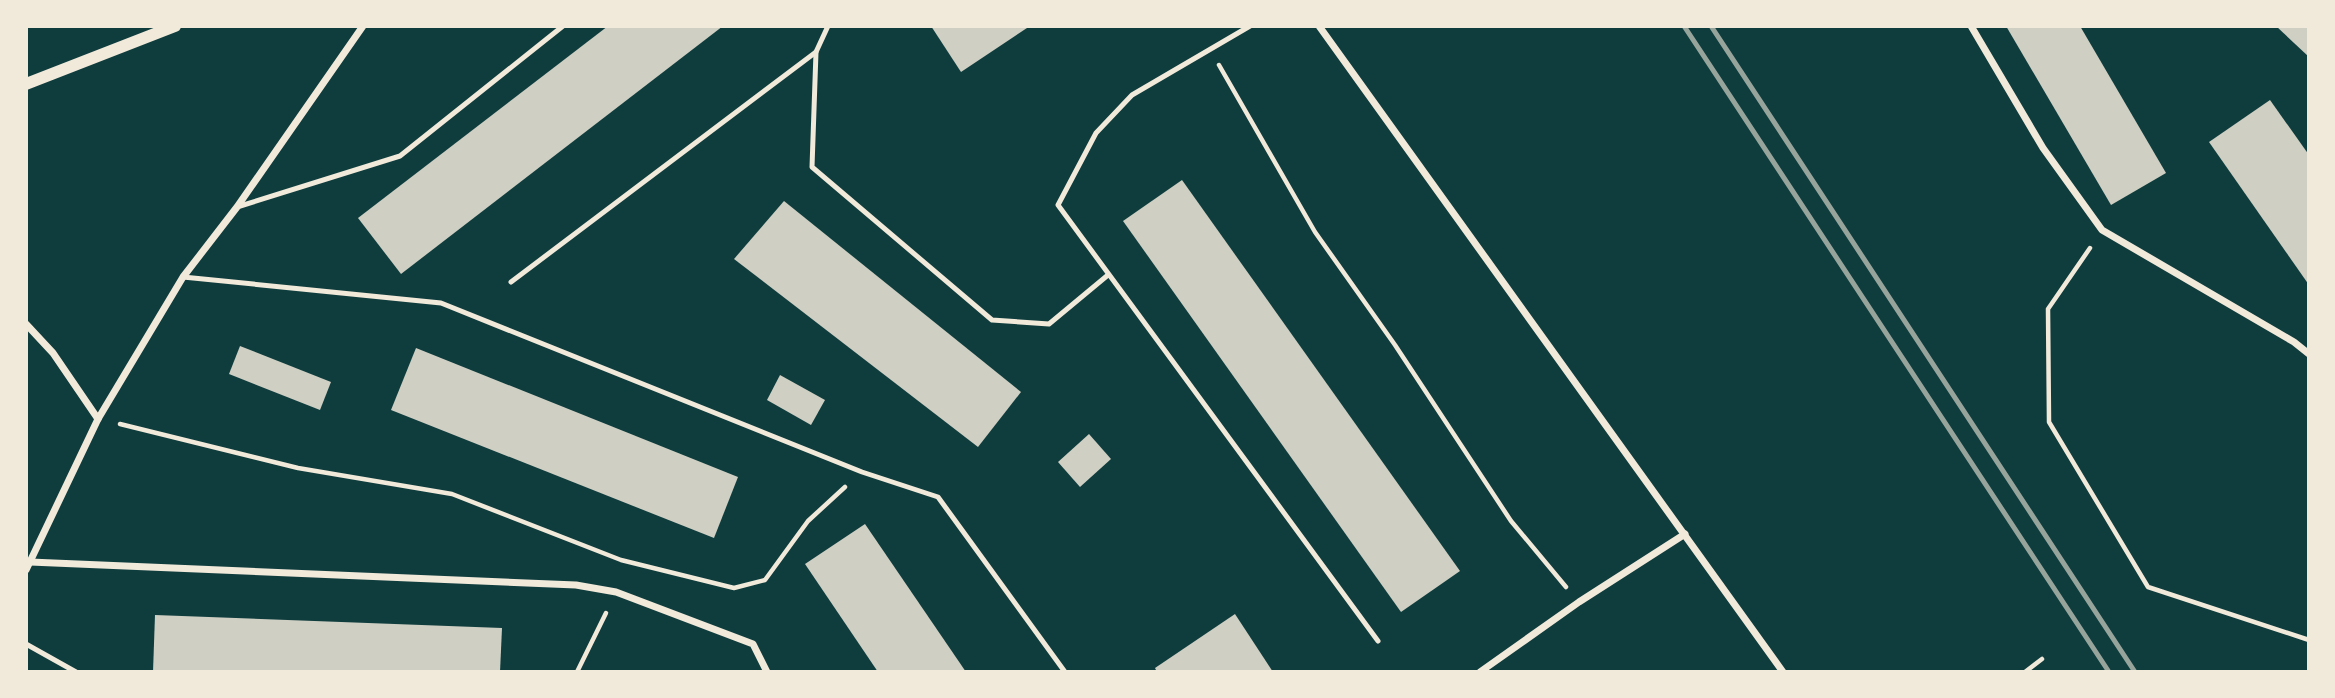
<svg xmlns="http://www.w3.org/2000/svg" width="2335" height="698" font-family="'DM Sans',sans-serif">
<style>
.building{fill:#cfcfc3}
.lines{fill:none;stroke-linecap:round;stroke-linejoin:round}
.path{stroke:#f1e9da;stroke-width:4.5}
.service{stroke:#f1e9da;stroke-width:5}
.minor{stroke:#f1e9da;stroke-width:7}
.tertiary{stroke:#f1e9da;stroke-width:12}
.rail{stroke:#97a49c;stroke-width:5}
</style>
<rect width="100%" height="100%" fill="#0f3d3e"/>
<g class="building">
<polygon points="608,26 723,26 401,274 358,218"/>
<polygon points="931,26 1030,26 961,72"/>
<polygon points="2006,26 2080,26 2166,173 2111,205"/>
<polygon points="2276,26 2309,26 2309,57"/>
<polygon points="2270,100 2309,155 2309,285 2209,142"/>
<polygon points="1182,180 1460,571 1401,612 1123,221"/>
<polygon points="784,201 1021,392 978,447 734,259"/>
<polygon points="240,346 331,382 320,410 229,374"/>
<polygon points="416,348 738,477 714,538 391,410"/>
<polygon points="780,375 825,400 811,425 767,400"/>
<polygon points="1089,434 1111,459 1080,487 1058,462"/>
<polygon points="865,524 966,672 878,672 805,564"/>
<polygon points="1235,614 1273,672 1157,672 1155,668"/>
<polygon points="155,615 502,628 500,672 153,672"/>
</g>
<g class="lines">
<g class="path">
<polyline points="1219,65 1315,232 1395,345 1511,521 1566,587"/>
<polyline points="2090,248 2048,309 2049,422 2148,587 2309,640"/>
<polyline points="120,424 298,468 452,494 621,560 734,588 765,580 808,521 845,487"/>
<polyline points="577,672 606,613"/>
<polyline points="2025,672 2042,659"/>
</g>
<g class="service">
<polyline points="1250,26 1132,95 1096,133 1058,205 1378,641"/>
<polyline points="816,52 812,167 992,320 1049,324 1108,275"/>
<polyline points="237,207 400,156 563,26"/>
<polyline points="183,277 441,303 862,472 938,497 1065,672"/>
<polyline points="511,282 816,52 828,26"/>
<polyline points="26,644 76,672"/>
</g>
<g class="minor">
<polyline points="1319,26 1783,672"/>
<polyline points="1971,26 2043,148 2102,230 2294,342 2309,354"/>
<polyline points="26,324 53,353 98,419"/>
<polyline points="30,562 576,585 616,592 753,644 767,672"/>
<polyline points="26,570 98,419 183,277 237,207 363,26"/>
<polyline points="1480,672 1579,602 1685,534"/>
</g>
<polyline class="tertiary" points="26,84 175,26"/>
<g class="rail">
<polyline points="1684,26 2109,672"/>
<polyline points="1711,26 2135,672"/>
</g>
</g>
<rect width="2335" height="698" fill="none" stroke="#f1e9da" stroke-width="56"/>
</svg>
